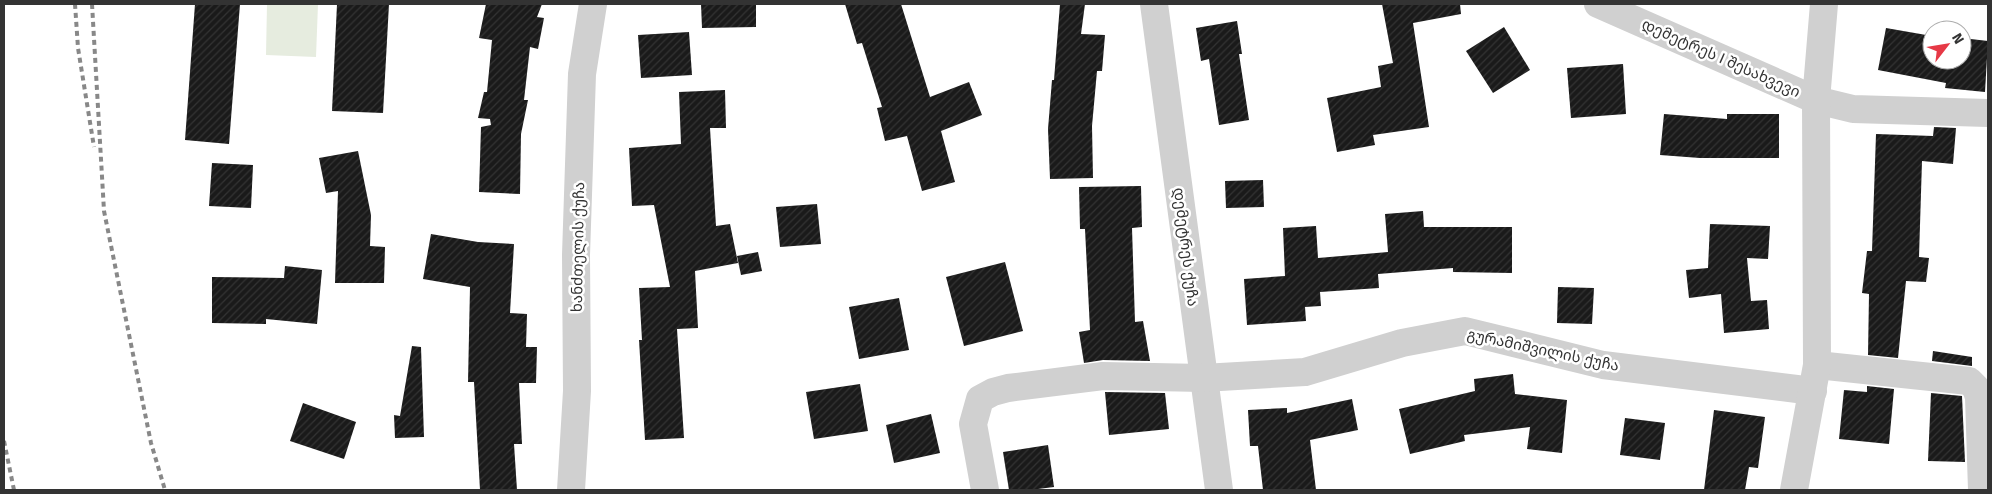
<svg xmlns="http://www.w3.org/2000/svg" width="1992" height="494" font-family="'Fira Sans','Noto Sans Georgian',sans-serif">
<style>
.pitch{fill:#e6ecdf}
.building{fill:url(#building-hatch)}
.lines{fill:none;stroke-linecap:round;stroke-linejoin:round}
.minor{stroke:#d0d0d0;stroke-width:28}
.rail{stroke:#888;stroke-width:4;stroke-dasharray:5 4;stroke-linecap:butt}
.labels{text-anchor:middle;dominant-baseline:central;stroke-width:5;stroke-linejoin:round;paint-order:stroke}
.street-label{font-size:15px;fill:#333;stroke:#fff}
</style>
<defs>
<pattern id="building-hatch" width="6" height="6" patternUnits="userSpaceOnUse" patternTransform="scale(1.25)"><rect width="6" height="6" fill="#1a1a1a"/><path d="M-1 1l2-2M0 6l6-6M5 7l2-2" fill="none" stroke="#333"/></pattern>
</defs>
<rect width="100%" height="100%" fill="#fff"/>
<polygon class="pitch" points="267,4 318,4 316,57 266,55"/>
<g class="building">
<polygon points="195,4 240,4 229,144 185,140"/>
<polygon points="337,4 389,4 383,113 332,111"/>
<polygon points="486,4 542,4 537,17 544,18 538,49 530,47 524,100 528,100 521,134 520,194 479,192 481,127 491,125 490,119 478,118 484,92 487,92 492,40 479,38"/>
<polygon points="701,4 756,4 756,27 702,28"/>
<polygon points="845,4 901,4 930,97 969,82 982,115 941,131 955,182 922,191 907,136 885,141 877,108 882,107 862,43 857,44"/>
<polygon points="1060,4 1085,4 1081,34 1105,35 1102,71 1097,71 1092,126 1093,178 1050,179 1048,129 1052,80 1054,80"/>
<polygon points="1382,4 1460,4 1461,14 1413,23 1429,127 1373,135 1375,145 1337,152 1327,98 1381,87 1378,66 1393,63"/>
<polygon points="1237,21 1242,54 1239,54 1249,120 1219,125 1209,59 1201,61 1196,28"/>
<polygon points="1504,27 1530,70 1493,93 1466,51"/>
<polygon points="1886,28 1932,36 1932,60 1962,60 1962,38 1988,41 1985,92 1945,88 1946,83 1878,70"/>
<polygon points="689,32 692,75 641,78 638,35"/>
<polygon points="1623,64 1626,114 1571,118 1567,68"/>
<polygon points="725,90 726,128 710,128 716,226 730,224 738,263 695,271 698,328 677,329 684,438 645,440 639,340 642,340 639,288 670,287 654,205 632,206 629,148 681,144 679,92"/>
<polygon points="1664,114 1727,119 1727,114 1779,114 1779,158 1700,158 1660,155"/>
<polygon points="1934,127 1956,128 1953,164 1922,161 1919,257 1929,258 1926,282 1906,281 1898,358 1868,355 1869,294 1862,293 1867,251 1872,251 1876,134 1933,136"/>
<polygon points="358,151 371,215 370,246 385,247 384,283 335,283 338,191 326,193 319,158"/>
<polygon points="212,163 253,165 251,208 209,206"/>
<polygon points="1263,180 1264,207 1226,208 1225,181"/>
<polygon points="1141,186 1142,227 1132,228 1135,322 1143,321 1150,361 1103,360 1084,363 1079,332 1090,330 1085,229 1080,229 1079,187"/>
<polygon points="817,204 821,244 780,247 776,207"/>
<polygon points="1423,211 1424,227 1512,227 1512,273 1453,272 1453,268 1378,274 1379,288 1320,292 1321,306 1305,307 1306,321 1247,325 1244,279 1285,276 1283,228 1316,226 1318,258 1388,252 1385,214"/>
<polygon points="1710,224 1770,226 1768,259 1747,258 1751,301 1767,300 1769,329 1724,333 1721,294 1689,298 1686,270 1708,268"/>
<polygon points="431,234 478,242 514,244 510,313 527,314 526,347 537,347 536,383 519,383 522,444 514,444 517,490 480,490 474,382 468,382 470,287 423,279"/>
<polygon points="758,252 762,271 741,275 737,256"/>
<polygon points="1005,262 1023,331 964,346 946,277"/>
<polygon points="285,266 322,270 317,324 266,319 266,324 212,323 212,277 284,278"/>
<polygon points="1558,287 1594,288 1592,324 1557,323"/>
<polygon points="899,298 909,350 859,359 849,307"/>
<polygon points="412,346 421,347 424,437 395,438 394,415 400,416"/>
<polygon points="1933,351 1972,357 1972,366 1932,361"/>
<polygon points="1513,374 1515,394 1567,400 1562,453 1527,449 1530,427 1464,435 1465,441 1410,454 1399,409 1475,391 1474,379"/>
<polygon points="860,384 868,431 814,439 806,392"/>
<polygon points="1867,386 1894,389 1889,444 1839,439 1844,390 1867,392"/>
<polygon points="1105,392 1165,393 1169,429 1109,435"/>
<polygon points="1931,393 1962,396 1965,462 1928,461"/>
<polygon points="1352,399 1358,430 1310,440 1316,490 1263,490 1258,446 1250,446 1248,410 1287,408 1287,413"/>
<polygon points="303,403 356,422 344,459 290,441"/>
<polygon points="1714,410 1765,417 1758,468 1749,467 1745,490 1704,490"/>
<polygon points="931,414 940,453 894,463 886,425"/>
<polygon points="1625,418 1665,423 1660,460 1620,455"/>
<polygon points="1048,445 1054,487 1030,490 1009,490 1003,452"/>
</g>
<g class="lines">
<g class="minor">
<polyline points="1154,4 1219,490"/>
<polyline points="1598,4 1816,100 1853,109 1988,113"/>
<polyline points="1817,365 1969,381 1976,388 1979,397 1982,490"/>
<polyline points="571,490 577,391 576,255 582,74 593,4"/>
<polyline points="985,490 973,424 980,399 993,392 1008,388 1103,376 1203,378 1305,372 1402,343 1465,331 1603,365 1813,391"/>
<polyline points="1794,490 1817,365 1816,100 1824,4"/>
</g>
<g class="rail">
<polyline points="75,4 78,48 94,147"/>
<polyline points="92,4 104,211 151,443 165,490"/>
<polyline points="4,441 14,490"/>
</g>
</g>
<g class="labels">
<g class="street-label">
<text transform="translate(1721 58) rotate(24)">დემეტრეს I შესახვევი</text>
<text transform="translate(578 247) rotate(-89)">ხანძთელის ქუჩა</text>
<text transform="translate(1186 247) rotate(83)">დემეტრეს ქუჩა</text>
<text transform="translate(1543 350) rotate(12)">გურამიშვილის ქუჩა</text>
</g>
</g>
<rect width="1992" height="494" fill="none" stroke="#333333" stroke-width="10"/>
<g transform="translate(1947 45) rotate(59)"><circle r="24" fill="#ffffff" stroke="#adadad"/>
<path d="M0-4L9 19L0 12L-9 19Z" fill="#e63946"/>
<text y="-8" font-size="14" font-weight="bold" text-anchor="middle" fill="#333333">N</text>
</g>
</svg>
